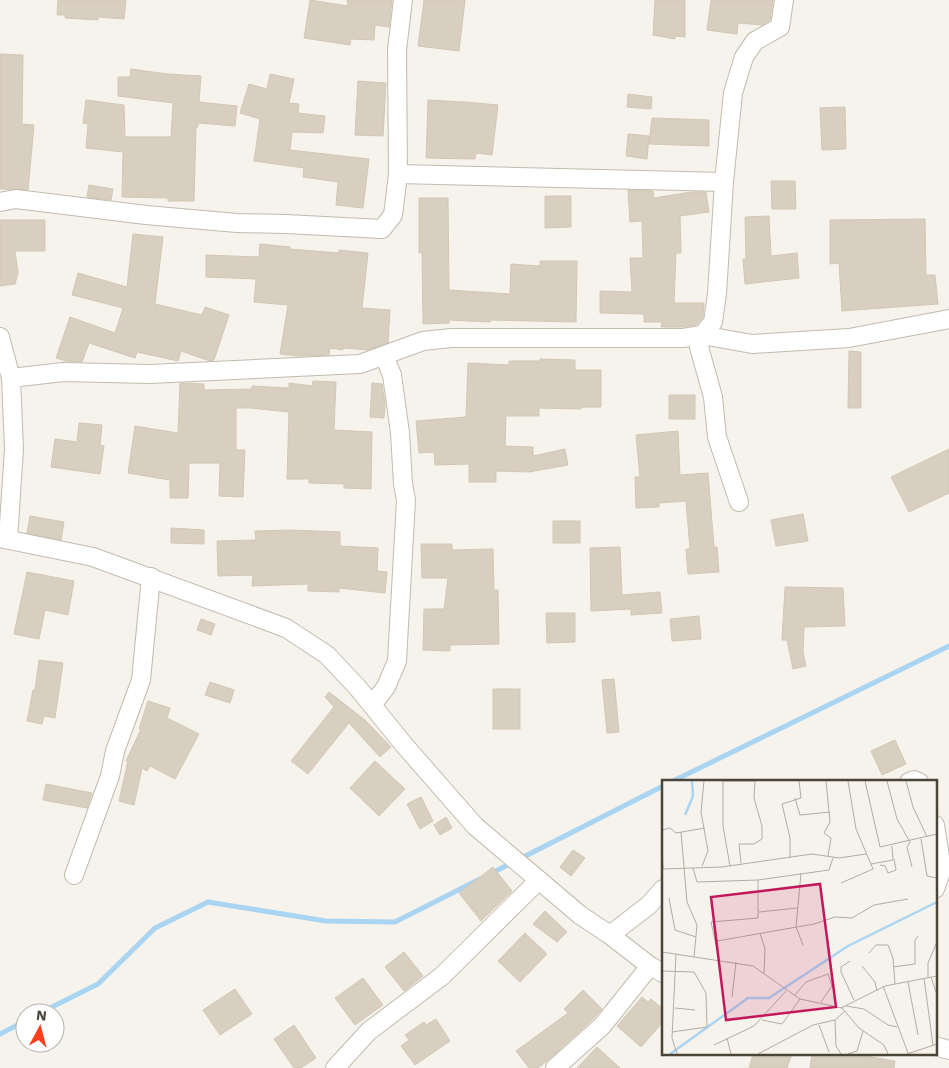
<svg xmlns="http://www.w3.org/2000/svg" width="949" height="1068" font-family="'Work Sans',sans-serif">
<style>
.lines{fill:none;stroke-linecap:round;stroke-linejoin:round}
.stream{stroke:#a9d4f2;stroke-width:5}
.building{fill:#d8cfc1;stroke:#d3c7b4}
.minor-casing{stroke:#c2bbae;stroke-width:20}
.minor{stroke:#fff;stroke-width:18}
.inset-river{fill:none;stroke:#a9d4f2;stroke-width:2.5}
.inset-road{fill:none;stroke:#b2ada4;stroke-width:1}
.view{fill:#c2185b;fill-opacity:0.15;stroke:#c2185b;stroke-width:2.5}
.inset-edge{fill:none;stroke:#4b4439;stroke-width:2.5}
</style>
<rect width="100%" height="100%" fill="#f6f3ec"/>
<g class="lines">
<g class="stream">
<polyline points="671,782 949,646"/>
<polyline points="492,873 663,786"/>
<polyline points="40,1013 98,984 155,928 208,902 326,921 395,922 480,879"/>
<polyline points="0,1034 25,1021"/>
</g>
</g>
<g class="building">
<polygon points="58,0 126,0 124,19 98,17 98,20 65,18 65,15 57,15"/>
<polygon points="310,0 348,6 347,0 392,0 389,27 375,25 374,40 351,39 350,45 304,38"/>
<polygon points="424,0 465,0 459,51 418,46"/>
<polygon points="655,0 685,0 685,37 675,36 675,39 653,35"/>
<polygon points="711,0 773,0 770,20 762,25 738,23 737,34 707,30"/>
<polygon points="0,54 23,55 22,124 34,125 28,190 0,189"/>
<polygon points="131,69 167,74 201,76 199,102 237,106 235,126 198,123 198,127 196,127 194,201 168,201 168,198 122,197 123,152 86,148 88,124 83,123 86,100 124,105 125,137 171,137 173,103 118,96 118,77 130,77"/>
<polygon points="270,74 294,79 289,103 299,104 298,113 325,116 323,133 292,132 290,150 369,159 363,208 336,205 338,182 303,177 304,168 254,161 260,119 240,113 249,84 267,89"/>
<polygon points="358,81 386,83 383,136 355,135"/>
<polygon points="628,94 652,97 651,109 627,107"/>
<polygon points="428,100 465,102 498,105 492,155 476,153 475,159 426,158"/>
<polygon points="845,107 846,149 822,150 820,108"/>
<polygon points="652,118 709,120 709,146 649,144"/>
<polygon points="628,134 649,136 647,159 626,156"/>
<polygon points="771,181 795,181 796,209 772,209"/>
<polygon points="89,185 113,189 111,200 87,197"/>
<polygon points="628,190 653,191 654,198 691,192 706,192 709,212 680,216 681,253 676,253 674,303 704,303 703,317 696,325 682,327 661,327 662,322 644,322 644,314 600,313 600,291 632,292 630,258 643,258 642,221 630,222"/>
<polygon points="545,196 571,196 571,227 545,228"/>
<polygon points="419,198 448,198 449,290 510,294 511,264 540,266 540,261 577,261 576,322 490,320 490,322 449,320 449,323 423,324 422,253 419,253"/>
<polygon points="769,216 771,256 797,253 799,278 745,284 743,259 746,259 745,217"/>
<polygon points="925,219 926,275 935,275 938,304 842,311 839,263 830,264 830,220"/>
<polygon points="0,220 45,220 45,251 15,251 18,273 15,284 0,286"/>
<polygon points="133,234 163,237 155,304 202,315 205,307 229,315 214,360 210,361 181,351 178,361 137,352 135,358 89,343 82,362 66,361 56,358 70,317 115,333 123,308 72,295 78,273 127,287"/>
<polygon points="260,244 290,247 289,249 339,253 339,250 368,253 362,308 390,310 388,343 369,350 343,348 343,350 330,348 329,355 298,356 280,354 288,305 254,302 256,279 206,277 206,255 259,257"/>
<polygon points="849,351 861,352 861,408 848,408"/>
<polygon points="540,359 575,360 575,370 601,370 601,407 581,407 581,409 539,408 539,416 506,416 505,446 533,447 533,456 565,449 568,465 529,472 496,471 496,482 469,482 469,464 435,465 434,452 419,453 416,421 466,417 468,363 509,365 509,361 540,361"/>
<polygon points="313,381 336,382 334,430 372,432 371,489 344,488 344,484 309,483 309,479 287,479 289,412 250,408 236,408 236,450 245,450 243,497 219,496 220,463 189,463 188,498 170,498 170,480 128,473 135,426 178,433 180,383 204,384 204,390 252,389 252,386 289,388 289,383 312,386"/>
<polygon points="372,383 382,384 385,404 384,418 370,417"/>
<rect x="669" y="395" width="26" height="24"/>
<polygon points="79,423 102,425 100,445 104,446 100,474 51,467 55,439 77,442"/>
<polygon points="678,431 680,475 708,473 714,547 717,547 719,572 688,574 686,549 690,549 686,501 659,503 659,507 636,508 635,477 640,477 636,435"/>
<polygon points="949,449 949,493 909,512 891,477"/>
<polygon points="803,514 808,541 776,546 771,520"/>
<polygon points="30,516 64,522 61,540 27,533"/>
<rect x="553" y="521" width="27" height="22"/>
<polygon points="171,528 204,530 204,544 171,543"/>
<polygon points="291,530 340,532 340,546 378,548 377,571 387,572 385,593 339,588 339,592 308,591 308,584 252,586 253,575 218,576 217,541 256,540 255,531"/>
<polygon points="421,544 452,544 452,550 493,549 494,590 498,590 499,644 450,645 450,651 423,650 424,609 444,609 448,578 422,578"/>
<polygon points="620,547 622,595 660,592 662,613 631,615 631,609 591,611 590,548"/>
<polygon points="27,572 74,581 68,615 45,610 39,639 14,634"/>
<polygon points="785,587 843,588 845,626 804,627 803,652 806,666 793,669 787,640 782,640"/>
<polygon points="546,613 575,613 575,642 547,643"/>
<polygon points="699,616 701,639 672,641 670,619"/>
<polygon points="201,619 215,624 211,635 197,630"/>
<polygon points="39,660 63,663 55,718 44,716 42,724 27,721 33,690 35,690"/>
<polygon points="614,679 619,732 607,733 602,680"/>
<polygon points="210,682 234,690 230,703 205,695"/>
<rect x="493" y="689" width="27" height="40"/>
<polygon points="329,692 365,720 391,747 380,757 349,723 308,774 291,761 334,707 325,697"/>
<polygon points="148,701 170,708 167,718 199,734 175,779 150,766 147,771 142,768 134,805 119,801 128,761 126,761 141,729 139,729"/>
<polygon points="895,740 906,764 882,775 871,751"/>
<polygon points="375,761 405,789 379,816 350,788"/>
<polygon points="46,784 92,793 87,808 43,800"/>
<polygon points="421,797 433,821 420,829 407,804"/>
<polygon points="446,817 452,828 440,835 434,825"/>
<polygon points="573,850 585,858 571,876 560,867"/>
<polygon points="493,867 512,891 481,921 459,893"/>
<polygon points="545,911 567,932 557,942 533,924"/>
<polygon points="525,933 547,954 520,982 498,961"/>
<polygon points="404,952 423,976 404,991 385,967"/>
<polygon points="363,978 383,1005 355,1025 335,998"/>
<polygon points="235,989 252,1014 220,1035 203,1010"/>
<polygon points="583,990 602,1009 592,1020 547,1061 538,1068 529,1068 516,1051 568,1013 564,1009"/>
<polygon points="642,997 648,1002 651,999 663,1009 663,1022 641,1047 617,1026"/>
<polygon points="436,1019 450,1041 415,1065 401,1046 409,1040 405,1035 424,1022 426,1025"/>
<polygon points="294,1025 316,1058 301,1068 294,1068 274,1039"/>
<polygon points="597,1047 620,1068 577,1068"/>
<polygon points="753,1054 792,1054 787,1068 749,1068"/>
<polygon points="812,1054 853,1054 895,1061 894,1068 810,1068"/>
</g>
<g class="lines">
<defs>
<g id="minor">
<polyline points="398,174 724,182"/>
<polyline points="0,202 16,199 146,215 237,223 286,224 382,229 393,215 398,174 397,50 403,0"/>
<polyline points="0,337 11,378 14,449 8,539"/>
<polyline points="11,378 63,372 150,374 360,364 423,341 451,338 683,338 702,335 752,344 849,338 949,319"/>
<polyline points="739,502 717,437 713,397 699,347 702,335 713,322 717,294 724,182 733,93 744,57 755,41 780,27 784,0"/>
<polyline points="0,538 93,557 286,628 327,655 358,688 405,746 475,826 580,915 610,935 650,966 663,973"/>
<polyline points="372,705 386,687 397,661 406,500 403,484 400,433 392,375 384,356"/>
<polyline points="909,782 914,780 919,782"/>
<polyline points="935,825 942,869 935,889"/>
<polyline points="74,875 110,776 115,751 141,680 151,577"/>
<polyline points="610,935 649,905 663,889"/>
<polyline points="935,1046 949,1050"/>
<polyline points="335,1068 369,1031 442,976 539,880"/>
<polyline points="555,1068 602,1026 650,966"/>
</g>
</defs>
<use href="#minor" class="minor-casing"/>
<use href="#minor" class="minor"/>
</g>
<g transform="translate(662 780)">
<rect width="275" height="275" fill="#f6f3ec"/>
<path class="inset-river" d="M23 35 31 16 30 1M8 274 86 218H107L186 166 275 122"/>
<path class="inset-road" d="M61 1V46L68 86M62 1H93M164 1 168 42 162 53 169 58 166 76M203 1 218 67 275 54M225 1 235 39 248 62 245 67 250 87M244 1 251 27 265 57M133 18 138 35 168 32M0 50 8 48 14 53 43 48M19 52 25 122 35 145 32 177M259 59 265 96 275 98M0 63 1 89M128 78V58L120 24 139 18 137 1M79 83 77 64H92L100 59V46L92 18 93 1M209 84 231 80 230 66M218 85 223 86 226 93 234 90 232 79M40 86 46 71 39 32 42 1M31 88 35 102 96 100 167 90 171 78M0 89 60 87 150 74 177 78 204 74M139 93 134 147 141 165M179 103 211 89 194 49 186 1M7 118 13 150 34 157M97 132 135 128M98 153 103 169 102 193M55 161 152 144 173 137 190 138 212 125 246 119M0 172 91 186 138 219 180 228 197 248 222 265 226 274M207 173 214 165H226L231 178 233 204M14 174 10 258 15 274M57 179 49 142 96 138V100M188 181 179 187V192L192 220M200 186 213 202 215 211M231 187 253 184V160L256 156M0 191 32 192 44 213 45 247 10 252M269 197 275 215M262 198 271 265M266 198V183L275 162M246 202 256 255M221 206 246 273M132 216 144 202 166 194 170 206 159 222M70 217 74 182M184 226 202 229 226 245 235 247M13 228 33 230M179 228 223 206 275 196M100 240 120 244 138 219M173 240 174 266 179 274M157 245 167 272M65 258 69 274M52 265 92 246 124 211M96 274 151 245 173 240 183 231M186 274 195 271 201 251M245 274 275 264"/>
<path class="view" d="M158 104 174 227 64 240 49 117Z"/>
<rect width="275" height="275" class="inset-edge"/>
</g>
<g transform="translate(40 1028) rotate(7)"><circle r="24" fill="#ffffff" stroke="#b7b4b0"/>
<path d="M0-4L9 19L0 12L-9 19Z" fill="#fc3f1d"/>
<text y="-8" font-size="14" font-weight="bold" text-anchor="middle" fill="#4b4439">N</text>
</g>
</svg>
